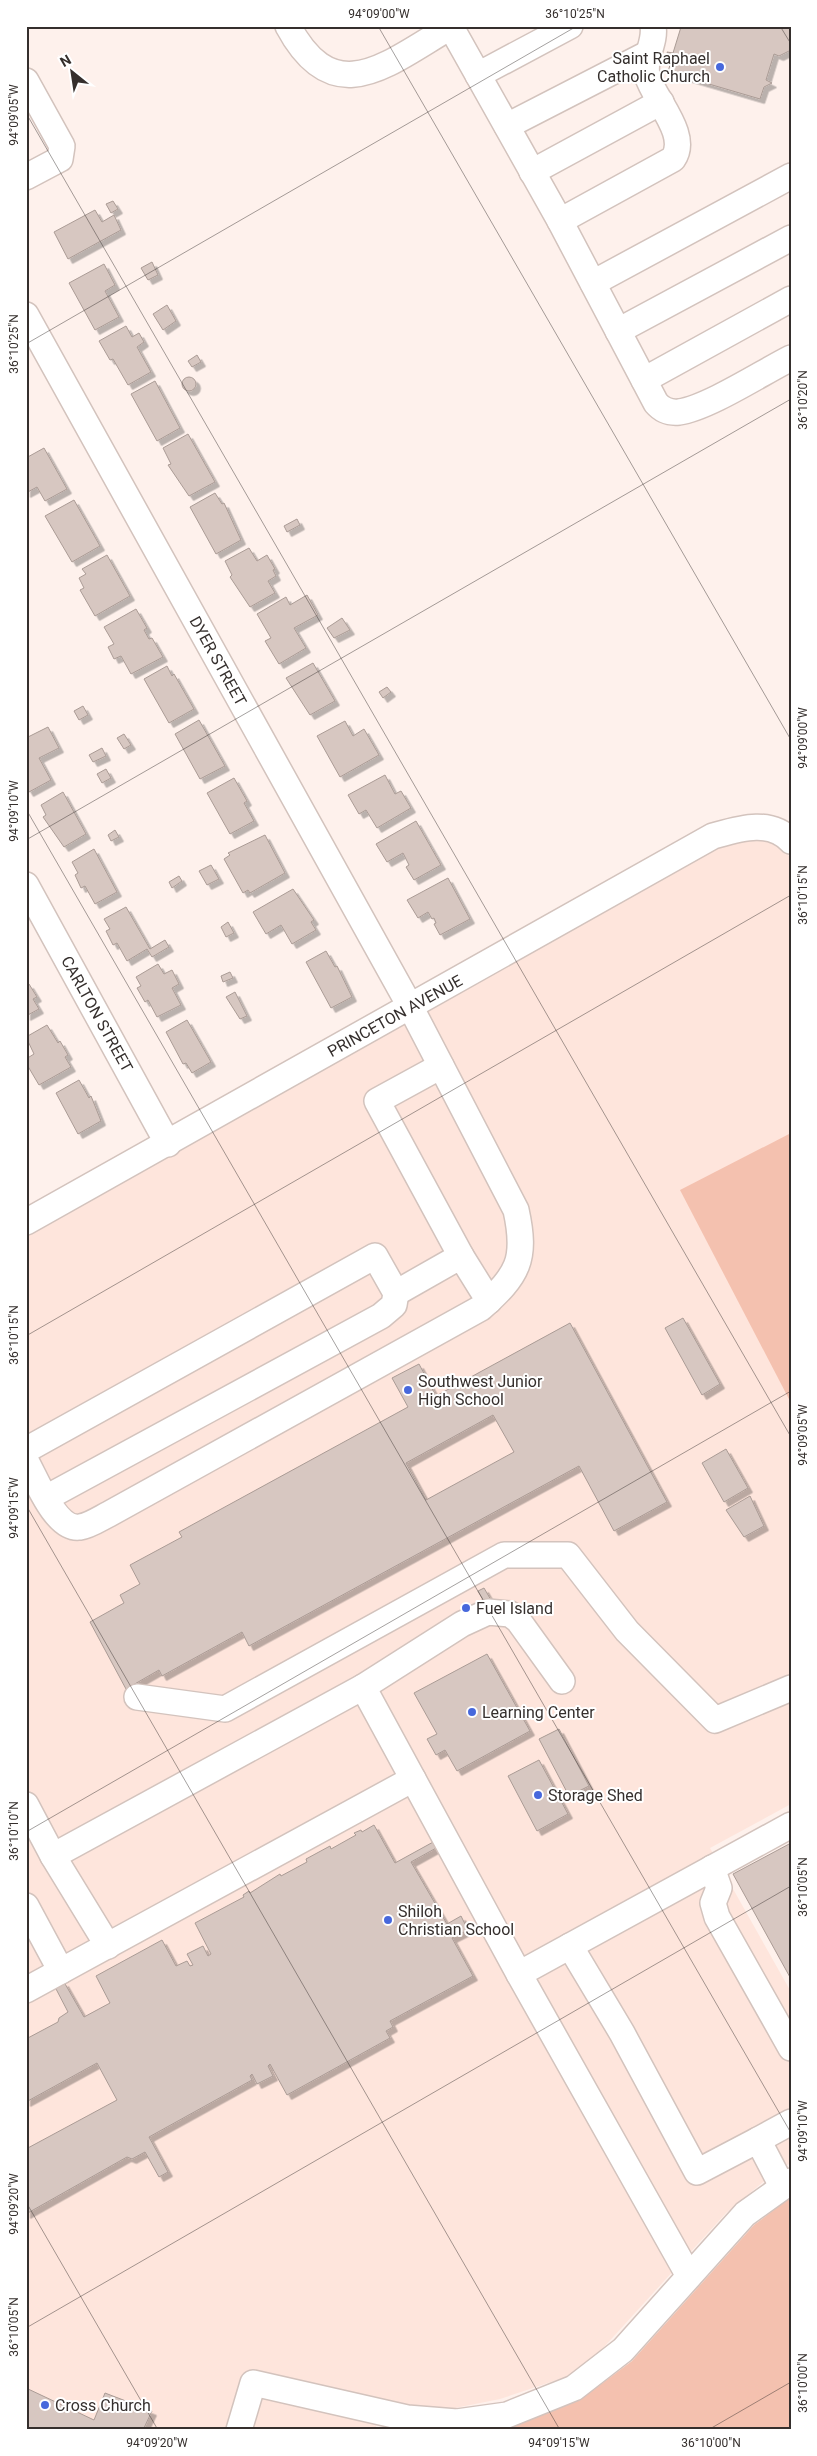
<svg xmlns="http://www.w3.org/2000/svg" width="817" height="2456" font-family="Roboto,sans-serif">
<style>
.built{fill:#fee5dc}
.green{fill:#f4c1af}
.building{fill:#d7c7c1;stroke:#aa9b95;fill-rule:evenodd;filter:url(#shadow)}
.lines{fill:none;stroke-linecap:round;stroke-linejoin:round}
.minor-casing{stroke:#d3c3bd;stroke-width:28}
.minor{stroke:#fff;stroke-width:25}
.ticks{fill:none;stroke:#352f2d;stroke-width:1;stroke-opacity:0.45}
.poi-dot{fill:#4768dc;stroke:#fff;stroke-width:2}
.labels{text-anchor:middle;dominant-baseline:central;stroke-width:4;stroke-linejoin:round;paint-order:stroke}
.poi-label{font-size:16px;fill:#352f2d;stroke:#fff;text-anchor:start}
.street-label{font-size:16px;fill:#352f2d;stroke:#fff}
.neatline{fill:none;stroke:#352f2d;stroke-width:2}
.ticks-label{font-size:12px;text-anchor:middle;fill:#352f2d}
</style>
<defs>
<filter id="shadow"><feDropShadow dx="4.5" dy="4.5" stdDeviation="0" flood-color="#0004"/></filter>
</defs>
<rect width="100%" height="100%" fill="#fef1ec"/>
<polygon class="built" points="741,837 761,839 779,846 791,858 791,1804 710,1848 791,1992 791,2163 775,2172 726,2213 594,2358 566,2377 500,2399 455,2408 411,2406 383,2402 375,2430 26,2430 26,1235 713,846"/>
<g class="green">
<polygon points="791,1133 791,1403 680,1190"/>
<polygon points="791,2197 791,2430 487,2430 516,2425 580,2400 632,2361 754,2225"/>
</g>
<g class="building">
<polygon points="679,26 791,26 791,50 779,56 774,54 766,80 772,83 764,87 760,99 668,72 671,61 667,52 673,53 681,27"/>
<polygon points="113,201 118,209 111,213 106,204"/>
<polygon points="95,210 102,222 114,215 121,230 68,259 54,232"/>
<polygon points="152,262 158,275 148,280 141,268"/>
<polygon points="104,264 115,285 105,291 119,317 95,330 69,283"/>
<polygon points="167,305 176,321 163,330 153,314"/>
<polygon points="126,326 132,337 139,333 144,342 137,347 151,372 128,385 113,359 110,360 99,341"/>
<polygon points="197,355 201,362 192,367 188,361"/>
<circle cx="189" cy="384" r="7"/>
<polygon points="155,381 180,428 157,441 131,394"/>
<polygon points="188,434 215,482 189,496 168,465 171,464 163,448"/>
<polygon points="44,448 67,489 45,501 37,487 26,493 26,458"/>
<polygon points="215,493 222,504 224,503 241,540 216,554 190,507"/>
<polygon points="74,500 100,546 72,562 45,516"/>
<polygon points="297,519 300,525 287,532 284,526"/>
<polygon points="249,548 257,561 267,555 275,569 273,570 276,576 268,581 275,593 250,607 230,577 232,575 225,561"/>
<polygon points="107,555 130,596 95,616 80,590 84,588 79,578 86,574 82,569"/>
<polygon points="307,595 318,615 294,628 306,648 279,664 265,641 271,638 257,614 286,597 290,605"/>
<polygon points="136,609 147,628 144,630 149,639 152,638 163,657 131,674 121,656 114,659 108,647 114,644 104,627"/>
<polygon points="342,618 350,630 334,638 327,628"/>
<polygon points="313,663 335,701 310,715 286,678"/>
<polygon points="167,666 172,676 174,674 194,709 169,723 144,679"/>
<polygon points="387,687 391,692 383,698 379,692"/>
<polygon points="83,706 88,715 79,720 74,711"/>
<polygon points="199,720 225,766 200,779 175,734"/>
<polygon points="345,721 353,736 364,729 379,755 340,777 317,736"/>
<polygon points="48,727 59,748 39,758 51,780 29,792 26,787 26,738"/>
<polygon points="124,734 131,745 124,749 117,738"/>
<polygon points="102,748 106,756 93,762 89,755"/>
<polygon points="106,769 111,778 102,783 97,774"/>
<polygon points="385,775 395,794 401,791 411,808 377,828 366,810 359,814 348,795"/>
<polygon points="234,778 247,801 244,803 254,821 230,834 207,793"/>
<polygon points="63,792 86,834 64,847 43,817 46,815 41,805"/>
<polygon points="416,821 441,865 414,880 406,867 409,865 403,853 387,862 376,844"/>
<polygon points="115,830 119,837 111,841 108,835"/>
<polygon points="265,835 285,873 250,893 248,890 243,893 224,859 230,855 228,853"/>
<polygon points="94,849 117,892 95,904 85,886 81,888 75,875 78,873 72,862"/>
<polygon points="211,865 219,879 207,885 199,871"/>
<polygon points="179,876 182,881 172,888 169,882"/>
<polygon points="448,878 470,919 440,935 434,924 436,923 434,918 432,919 428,912 418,918 407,900"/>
<polygon points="293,889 314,920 311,922 316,930 292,944 281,925 266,934 253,912"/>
<polygon points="126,907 150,949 165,940 169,947 152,957 147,949 127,961 117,943 113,945 106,931 110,929 104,919"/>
<polygon points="228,922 234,933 226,937 221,927"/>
<polygon points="326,951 335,967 337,966 352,997 331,1008 306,962"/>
<polygon points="158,964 164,974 172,970 179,984 172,988 181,1005 157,1017 148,1000 145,1002 137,988 141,986 136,977"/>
<polygon points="230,972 233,978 223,982 221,976"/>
<polygon points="29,984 37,997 33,999 39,1009 26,1016 26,985"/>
<polygon points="235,992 247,1016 240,1019 226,997"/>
<polygon points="187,1020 211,1062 192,1073 186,1063 183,1064 166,1032"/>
<polygon points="47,1025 58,1043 60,1041 68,1055 65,1057 71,1067 39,1085 26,1063 26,1059 34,1054 26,1037"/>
<polygon points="79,1080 89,1098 91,1096 101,1121 78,1134 56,1093"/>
<polygon points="683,1318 720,1384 702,1395 665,1328"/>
<path d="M570 1323 667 1502 614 1531 579 1466 249 1646 242 1632 162 1676 159 1670 126 1689 90 1622 124 1603 120 1595 140 1584 130 1565 182 1537 179 1532 408 1407 392 1378 419 1364 436 1396ZM493 1415 514 1452 426 1500 406 1463Z"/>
<polygon points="726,1449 748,1488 724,1502 702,1463"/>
<polygon points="750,1496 764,1526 744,1537 726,1510"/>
<polygon points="484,1588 491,1600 485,1603 478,1591"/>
<polygon points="487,1654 530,1731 457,1771 445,1750 436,1755 427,1739 437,1734 414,1693"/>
<polygon points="559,1729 589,1786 569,1796 539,1739"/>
<polygon points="539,1760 568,1814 537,1831 508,1776"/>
<polygon points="374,1825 395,1863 435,1841 438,1847 411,1862 447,1924 461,1916 468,1930 452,1938 473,1976 390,2021 393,2027 386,2031 390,2038 287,2095 270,2064 268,2066 273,2076 257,2084 252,2074 250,2076 252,2080 149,2137 168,2172 159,2177 145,2152 132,2159 127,2157 26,2214 26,2149 117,2100 97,2063 26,2102 26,2039 58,2022 59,2018 68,2012 55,1987 64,1982 84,2017 110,2003 96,1976 162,1940 176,1966 187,1961 190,1966 193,1965 187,1954 203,1946 208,1956 211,1954 195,1923 244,1897 243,1895 249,1891 250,1893 280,1874 281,1876 307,1862 306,1859 330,1846 331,1849 356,1835 354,1833 361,1830 362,1832"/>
<polygon points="791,1843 791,1979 733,1874"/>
<polygon points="26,2388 94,2420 105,2393 152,2411 143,2430 26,2430"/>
</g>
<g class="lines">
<defs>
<g id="minor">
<path d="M288 26C335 114 389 62 452 26"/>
<path d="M451 27 560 221 673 159C690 135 654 100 647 75 643 58 656 43 653 26"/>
<polyline points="478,75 570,26"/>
<polyline points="26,81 62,146 60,159 26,177"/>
<polyline points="507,126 647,54"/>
<polyline points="532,172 661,102"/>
<path d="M560 221 656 403C662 410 669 413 679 412 708 408 763 372 791 358"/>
<polyline points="593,283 791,176"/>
<path d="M26 315 411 1008 516 1210C527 1260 518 1275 481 1308L109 1514C101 1518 89 1526 80 1527 56 1531 36 1479 26 1461"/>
<polyline points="618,331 791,238"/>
<polyline points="644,380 791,299"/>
<polyline points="26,885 168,1144"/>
<polyline points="441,1066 377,1101 461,1256"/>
<path d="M26 1222 713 836C738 829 770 818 791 841"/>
<polyline points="396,1293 461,1256 489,1301"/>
<polyline points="26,1450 375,1256 396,1293 394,1305 381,1316 46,1498"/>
<polyline points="363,1687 462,1624 488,1612 510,1614 518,1620 562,1681"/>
<polyline points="137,1697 225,1709 504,1555 568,1555 627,1631 715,1720 791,1688"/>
<polyline points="26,1805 53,1856 363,1687 519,1974 689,2276"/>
<polyline points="53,1856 108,1946"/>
<polyline points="712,1868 719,1888 713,1903 717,1917 791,2048"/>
<polyline points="26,1906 61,1971"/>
<polyline points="570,1946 622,2033 697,2172 758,2140 782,2186"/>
<polyline points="519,1974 791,1825"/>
<polyline points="26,1990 413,1779"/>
<polyline points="758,2140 791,2122"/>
<polyline points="239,2430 253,2383 407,2418 457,2422 507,2415 574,2388 623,2350 745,2214 791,2181"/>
</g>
</defs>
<use href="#minor" class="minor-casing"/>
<use href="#minor" class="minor"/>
</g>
<path class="ticks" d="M378 26 791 740M780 26 791 44M26 113 791 1437M26 344 577 26M26 809 791 2133M26 840 791 399M26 1336 791 895M26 1505 560 2430M26 1832 791 1391M26 2202 158 2430M26 2328 791 1886M708 2430 791 2382"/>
<g class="poi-dot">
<circle cx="720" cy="67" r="5"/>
<circle cx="408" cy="1390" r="5"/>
<circle cx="466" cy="1608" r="5"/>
<circle cx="472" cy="1712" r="5"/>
<circle cx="538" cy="1795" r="5"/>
<circle cx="388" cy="1920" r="5"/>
<circle cx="45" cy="2405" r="5"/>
</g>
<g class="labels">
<g class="poi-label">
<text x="710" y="58" text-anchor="end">Saint Raphael<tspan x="710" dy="18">Catholic Church</tspan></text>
<text x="418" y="1381">Southwest Junior<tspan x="418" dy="18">High School</tspan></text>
<text x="476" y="1608">Fuel Island</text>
<text x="482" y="1712">Learning Center</text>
<text x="548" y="1795">Storage Shed</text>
<text x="398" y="1911">Shiloh<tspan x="398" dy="18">Christian School</tspan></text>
<text x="55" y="2405">Cross Church</text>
</g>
<g class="street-label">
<text transform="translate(218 661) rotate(61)">DYER STREET</text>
<text transform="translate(97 1014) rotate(61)">CARLTON STREET</text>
<text transform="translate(395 1016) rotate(-29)">PRINCETON AVENUE</text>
</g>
</g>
<rect width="817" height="2456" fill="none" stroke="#ffffff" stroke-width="55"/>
<g transform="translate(72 72) rotate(330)" stroke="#ffffff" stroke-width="4" paint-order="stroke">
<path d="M0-4L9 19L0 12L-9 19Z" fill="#352f2d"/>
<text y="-8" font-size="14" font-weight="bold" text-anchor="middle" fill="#352f2d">N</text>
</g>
<rect x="28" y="28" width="762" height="2400" class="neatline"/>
<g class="ticks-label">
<text x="379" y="18">94°09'00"W</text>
<text x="575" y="18">36°10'25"N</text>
<text transform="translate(14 115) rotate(-90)" y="4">94°09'05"W</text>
<text transform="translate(14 344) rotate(-90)" y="4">36°10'25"N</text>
<text transform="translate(803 400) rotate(-90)" y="4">36°10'20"N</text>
<text transform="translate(803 738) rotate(-90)" y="4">94°09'00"W</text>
<text transform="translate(14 811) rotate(-90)" y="4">94°09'10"W</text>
<text transform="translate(803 895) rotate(-90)" y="4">36°10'15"N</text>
<text transform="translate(14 1335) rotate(-90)" y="4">36°10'15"N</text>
<text transform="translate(803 1435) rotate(-90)" y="4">94°09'05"W</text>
<text transform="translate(14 1508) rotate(-90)" y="4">94°09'15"W</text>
<text transform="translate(14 1831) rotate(-90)" y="4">36°10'10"N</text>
<text transform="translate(803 1887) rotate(-90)" y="4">36°10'05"N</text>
<text transform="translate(803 2131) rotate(-90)" y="4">94°09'10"W</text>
<text transform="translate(14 2204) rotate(-90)" y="4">94°09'20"W</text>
<text transform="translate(14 2327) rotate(-90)" y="4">36°10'05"N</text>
<text transform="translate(803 2383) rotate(-90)" y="4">36°10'00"N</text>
<text x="157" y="2447">94°09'20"W</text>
<text x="559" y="2447">94°09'15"W</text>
<text x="711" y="2447">36°10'00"N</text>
</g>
</svg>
